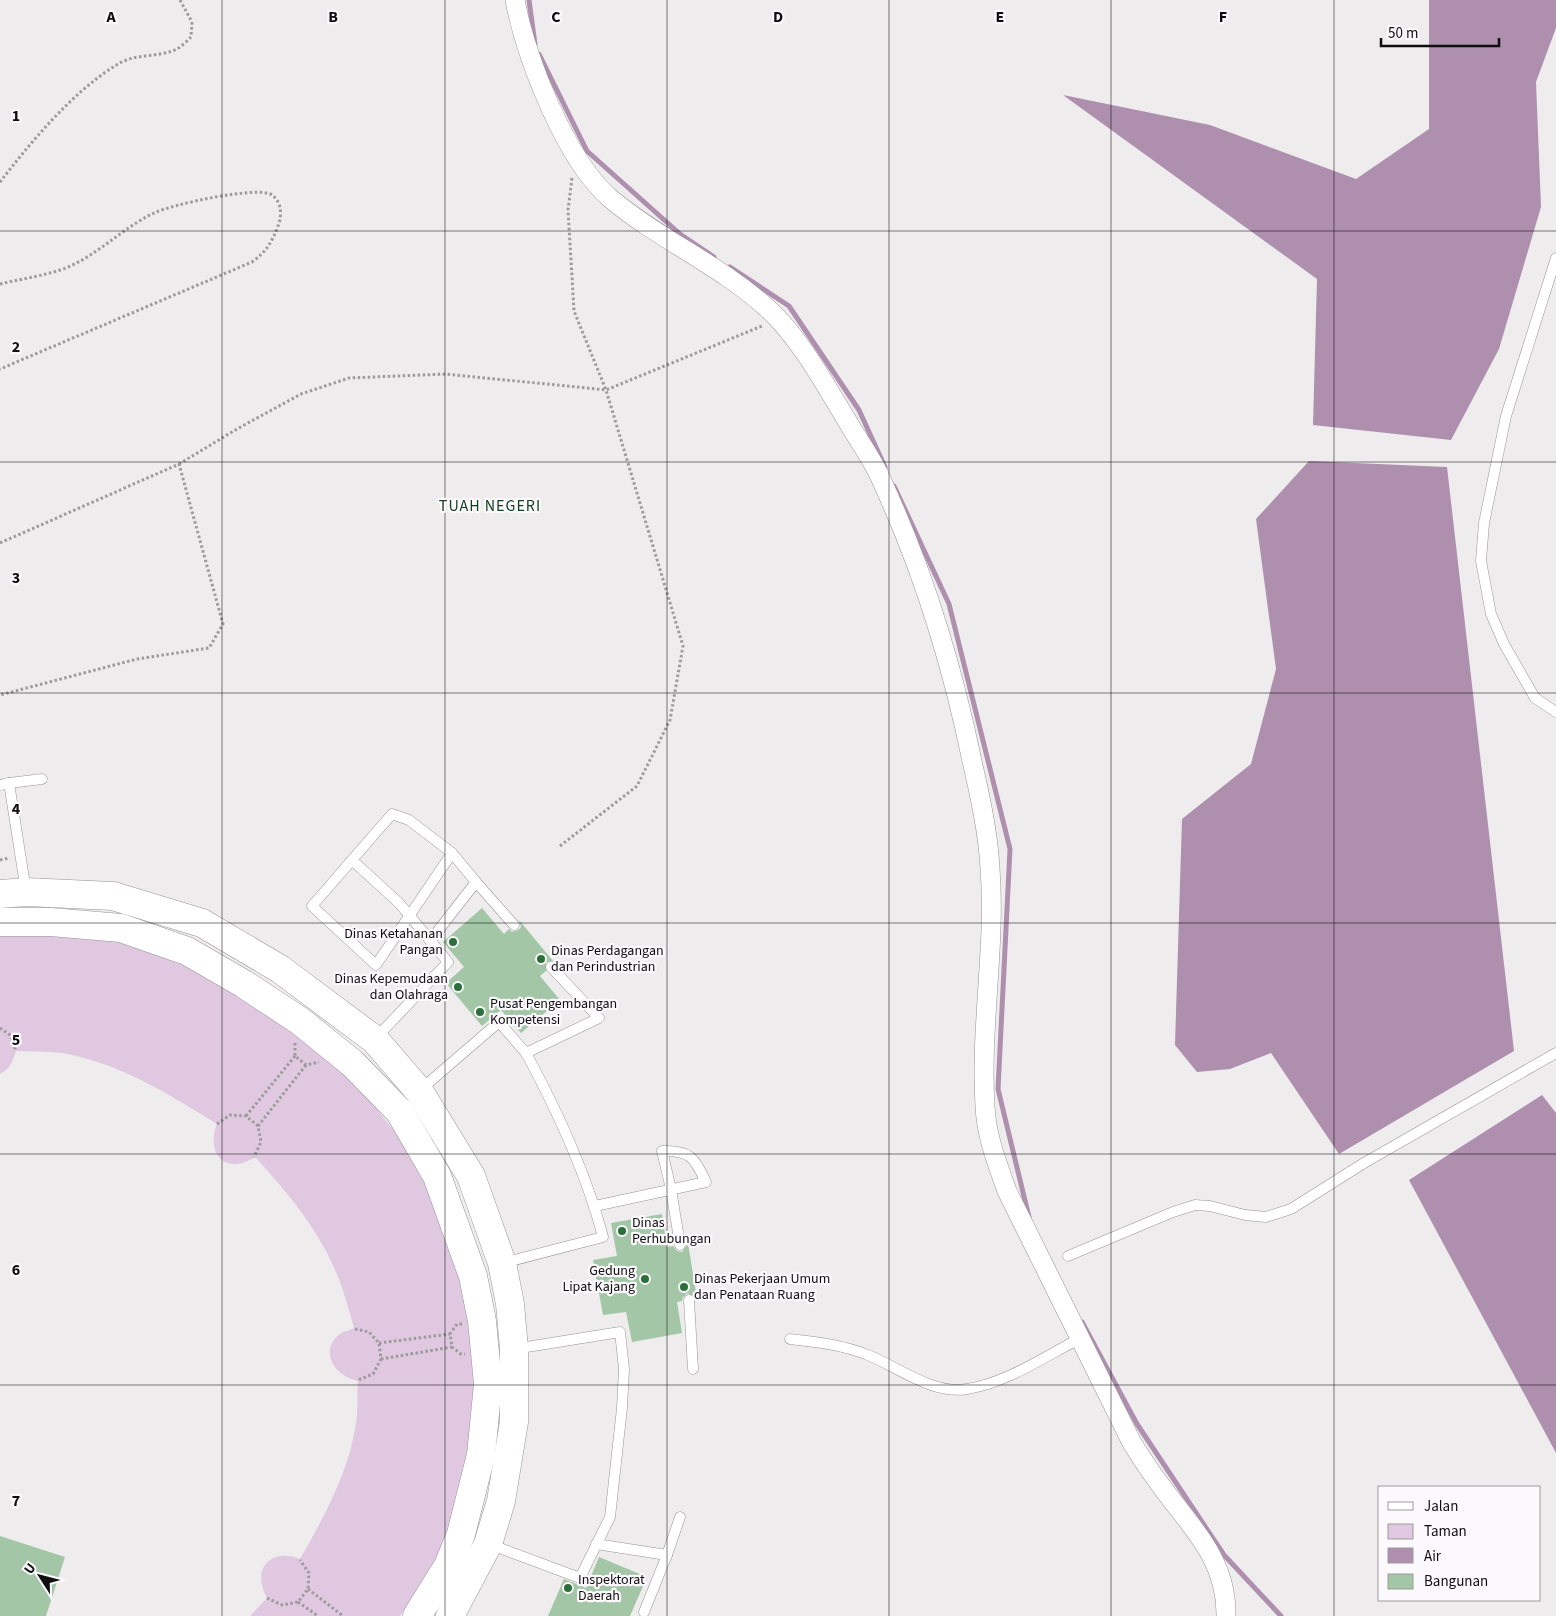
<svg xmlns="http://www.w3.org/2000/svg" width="1556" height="1616" font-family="'Source Sans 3',sans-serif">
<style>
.green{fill:#e0c8e0}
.water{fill:#ae8fae}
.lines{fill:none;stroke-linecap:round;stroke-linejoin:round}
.stream{stroke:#ae8fae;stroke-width:5}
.building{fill:#a3c6a7}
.lane-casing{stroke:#969496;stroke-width:11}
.street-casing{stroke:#969496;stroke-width:20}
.secondary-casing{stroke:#969496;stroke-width:29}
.path{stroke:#9d9a9c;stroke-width:3;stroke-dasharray:2.5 2.5;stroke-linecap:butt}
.lane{stroke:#fff;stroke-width:10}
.street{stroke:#fff;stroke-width:19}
.secondary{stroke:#fff;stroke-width:28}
.grid{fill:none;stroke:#0f0e0f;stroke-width:1;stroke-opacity:0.55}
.poi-dot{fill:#2b6f3a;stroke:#fcf9fc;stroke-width:2}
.labels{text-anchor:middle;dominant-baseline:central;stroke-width:4.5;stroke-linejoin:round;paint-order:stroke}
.poi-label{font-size:14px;fill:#0f0e0f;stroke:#fcf9fc;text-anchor:start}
.quarter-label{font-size:16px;letter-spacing:1px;fill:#11411d;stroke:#fcf9fc}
.grid-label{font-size:16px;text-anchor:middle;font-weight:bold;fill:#0f0e0f;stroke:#fcf9fc;stroke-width:4.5;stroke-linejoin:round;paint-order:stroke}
</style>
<rect width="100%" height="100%" fill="#efecee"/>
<path class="green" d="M71 931 136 944 194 968 313 1044 355 1082 394 1131 426 1186 456 1256 471 1316 476 1377 471 1447 456 1509 434 1565 400 1616H250L267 1598C251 1570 270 1547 300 1559 324 1517 349 1472 356 1423 358 1410 357 1395 358 1381 333 1376 317 1348 343 1332 346 1331 351 1330 354 1328 349 1311 345 1294 338 1277 320 1231 288 1193 255 1157 226 1176 205 1154 217 1124 169 1094 119 1063 62 1053 47 1051 31 1052 16 1051 13 1061 10 1069 0 1074V934Z"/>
<g class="water">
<polygon points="1429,0 1556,0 1556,28 1536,82 1541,207 1499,349 1451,440 1313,425 1317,279 1063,95 1210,125 1356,179 1429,129"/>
<polygon points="1309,461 1447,467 1514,1051 1339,1154 1271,1053 1230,1069 1197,1072 1175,1045 1182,819 1251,764 1276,669 1256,519"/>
<polygon points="1542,1095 1556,1113 1556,1453 1409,1180"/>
</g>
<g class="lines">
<g class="stream">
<polyline points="529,0 535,44"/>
<polyline points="539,54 587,151 680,234 714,257"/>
<polyline points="730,267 789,306 859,410 885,467"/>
<polyline points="894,486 949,604 1010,849 998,1089 1029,1217"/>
<polyline points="1082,1322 1137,1424 1224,1555 1281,1616"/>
</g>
</g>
<g class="building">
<polygon points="482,908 504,934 509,929 512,932 518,930 521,927 519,920 553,961 546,962 546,971 540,976 560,1000 521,1033 501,1010 482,1026 446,983 464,967 443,942"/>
<polygon points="662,1214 667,1247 673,1246 677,1251 682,1252 688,1243 697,1299 688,1293 683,1297 682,1301 677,1302 682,1333 632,1342 626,1312 603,1315 593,1260 617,1256 611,1223"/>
<polygon points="0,1536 65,1557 46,1616 0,1616"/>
<polygon points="599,1557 647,1577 630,1616 548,1616 564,1579 586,1588"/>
</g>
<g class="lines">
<defs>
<g id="lane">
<polyline points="1556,258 1506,416 1484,523 1481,561 1491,614 1504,644 1535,698 1556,712"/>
<polyline points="9,783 42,779"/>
<polyline points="0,785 9,783 26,891"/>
<polygon points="392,814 409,820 452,853 376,965 312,906"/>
<polyline points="353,861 399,903 448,962 375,1039"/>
<polyline points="476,882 514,925"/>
<polyline points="430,941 476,882 452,853"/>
<polyline points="420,1090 499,1022 526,1053 599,1018 551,967"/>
<path d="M595 1206 706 1182C694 1158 691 1150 662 1151L671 1189 680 1245"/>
<polyline points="1068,1256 1173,1212 1195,1205 1210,1206 1245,1215 1266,1217 1291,1209 1364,1163 1556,1053"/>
<path d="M503 1263 603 1237C586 1172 558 1112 526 1053"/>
<polyline points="689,1300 693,1369"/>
<path d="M790 1339C817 1342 843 1345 868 1355 898 1367 933 1395 967 1389 1007 1383 1045 1356 1081 1338"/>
<polyline points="489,1544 580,1578 610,1517 622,1408 624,1369 620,1332 514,1349"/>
<polyline points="596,1544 667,1555 680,1517"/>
<polyline points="644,1612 667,1555"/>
</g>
<path id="street" d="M515 0C526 58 566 161 611 199 660 240 720 265 767 308 799 336 827 388 849 424 859 441 872 459 880 477 922 567 952 664 972 761 980 796 988 832 990 868 996 947 980 1026 985 1106 986 1135 997 1163 1007 1191L1132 1443C1145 1464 1159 1484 1174 1503 1202 1538 1227 1569 1226 1616"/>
<g id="secondary">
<polyline points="0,894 26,892 113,896 202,923 280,969 375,1040 419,1091 471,1176 502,1263 510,1304 514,1349 514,1422 501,1501 488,1544 450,1616"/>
<polyline points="0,922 51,922 121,928 187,951 244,984 300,1021 331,1046 352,1063 399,1111 412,1133 437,1176 473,1276 482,1321 488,1384 481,1455 461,1534 448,1566 417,1616"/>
</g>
</defs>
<use href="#lane" class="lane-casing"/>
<use href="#street" class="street-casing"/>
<use href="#secondary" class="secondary-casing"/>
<g class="path">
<path d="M0 182C31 142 73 91 118 64 136 53 158 58 177 49 181 47 187 41 191 37L192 22 180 0"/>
<path d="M0 284C21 279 43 276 63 269 96 257 122 228 154 213 170 205 259 185 272 195 282 202 282 216 278 226 272 242 266 252 252 262L0 369"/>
<polyline points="179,464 237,429 301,394 349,378 446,374 606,390 762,326"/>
<polyline points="0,543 179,464 223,624 209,648 137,659 0,695"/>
<polyline points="560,846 637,786 670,720 683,646 606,390 574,311 568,210 572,178"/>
<polyline points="0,860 9,858"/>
<polyline points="0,1028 10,1035 16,1051"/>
<polyline points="295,1043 295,1056 306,1065 319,1062"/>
<polyline points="246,1116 295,1056"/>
<polyline points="217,1124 230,1115 246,1116 258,1126 261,1142 254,1157"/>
<polyline points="258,1126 306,1065"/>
<polyline points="462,1324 457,1324 450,1334 452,1347 461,1354 465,1354"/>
<polyline points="355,1329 369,1332 379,1343 381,1359 373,1374 358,1380"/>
<polyline points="379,1343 450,1334"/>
<polyline points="381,1359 452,1347"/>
<polyline points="308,1589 343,1616"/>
<polyline points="267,1598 282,1605 298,1602 308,1589 309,1573 300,1560"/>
<polyline points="298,1602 318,1616"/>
</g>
<use href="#lane" class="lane"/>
<use href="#street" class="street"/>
<use href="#secondary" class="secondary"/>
</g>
<path class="grid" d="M222 0V1616M445 0V1616M667 0V1616M889 0V1616M1111 0V1616M1334 0V1616M0 231H1556M0 462H1556M0 693H1556M0 923H1556M0 1154H1556M0 1385H1556"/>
<g class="poi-dot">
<circle cx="453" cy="942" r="5"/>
<circle cx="541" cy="959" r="5"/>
<circle cx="458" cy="987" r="5"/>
<circle cx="480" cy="1012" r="5"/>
<circle cx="622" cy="1231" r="5"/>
<circle cx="645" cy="1279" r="5"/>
<circle cx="684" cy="1287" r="5"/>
<circle cx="568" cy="1588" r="5"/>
</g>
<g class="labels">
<g class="poi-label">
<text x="443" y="934" text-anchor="end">Dinas Ketahanan<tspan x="443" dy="16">Pangan</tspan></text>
<text x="551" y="951">Dinas Perdagangan<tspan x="551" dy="16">dan Perindustrian</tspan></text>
<text x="448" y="979" text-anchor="end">Dinas Kepemudaan<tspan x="448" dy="16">dan Olahraga</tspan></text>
<text x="490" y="1004">Pusat Pengembangan<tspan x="490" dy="16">Kompetensi</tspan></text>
<text x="632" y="1223">Dinas<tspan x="632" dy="16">Perhubungan</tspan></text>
<text x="635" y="1271" text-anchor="end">Gedung<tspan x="635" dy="16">Lipat Kajang</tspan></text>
<text x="694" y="1279">Dinas Pekerjaan Umum<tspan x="694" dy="16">dan Penataan Ruang</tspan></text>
<text x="578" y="1580">Inspektorat<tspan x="578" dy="16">Daerah</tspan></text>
</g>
<g class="quarter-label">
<text x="490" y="506">TUAH NEGERI</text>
</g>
</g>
<g class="grid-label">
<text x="111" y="22">A</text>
<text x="333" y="22">B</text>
<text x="556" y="22">C</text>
<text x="778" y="22">D</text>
<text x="1000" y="22">E</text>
<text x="1223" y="22">F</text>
<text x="16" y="121">1</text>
<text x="16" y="352">2</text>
<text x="16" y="583">3</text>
<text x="16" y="814">4</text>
<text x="16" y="1045">5</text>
<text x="16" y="1275">6</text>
<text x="16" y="1506">7</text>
</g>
<rect x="1378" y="1486" width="162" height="115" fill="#fcf9fc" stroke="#9d9b9d"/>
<rect x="1388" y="1502" width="25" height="8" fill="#ffffff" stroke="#9d9b9d"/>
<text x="1424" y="1511" font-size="15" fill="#0f0e0f">Jalan</text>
<rect x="1388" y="1524" width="25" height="15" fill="#e0c8e0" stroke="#9d9b9d"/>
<text x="1424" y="1536" font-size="15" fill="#0f0e0f">Taman</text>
<rect x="1388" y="1548" width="25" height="15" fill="#ae8fae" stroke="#9d9b9d"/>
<text x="1424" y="1561" font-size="15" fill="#0f0e0f">Air</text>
<rect x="1388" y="1574" width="25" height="15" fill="#a3c6a7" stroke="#9d9b9d"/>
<text x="1424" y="1586" font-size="15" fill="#0f0e0f">Bangunan</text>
<g transform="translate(40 1576) rotate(306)" stroke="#fcf9fc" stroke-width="4" paint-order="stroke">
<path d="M0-4L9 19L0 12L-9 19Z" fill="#0f0e0f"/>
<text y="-8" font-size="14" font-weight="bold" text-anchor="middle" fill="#0f0e0f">U</text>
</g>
<path d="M1381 38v8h118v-8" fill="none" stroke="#0f0e0f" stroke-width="2.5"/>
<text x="1388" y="38" font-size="15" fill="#0f0e0f" stroke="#fcf9fc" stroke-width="4" paint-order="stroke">50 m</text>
</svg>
